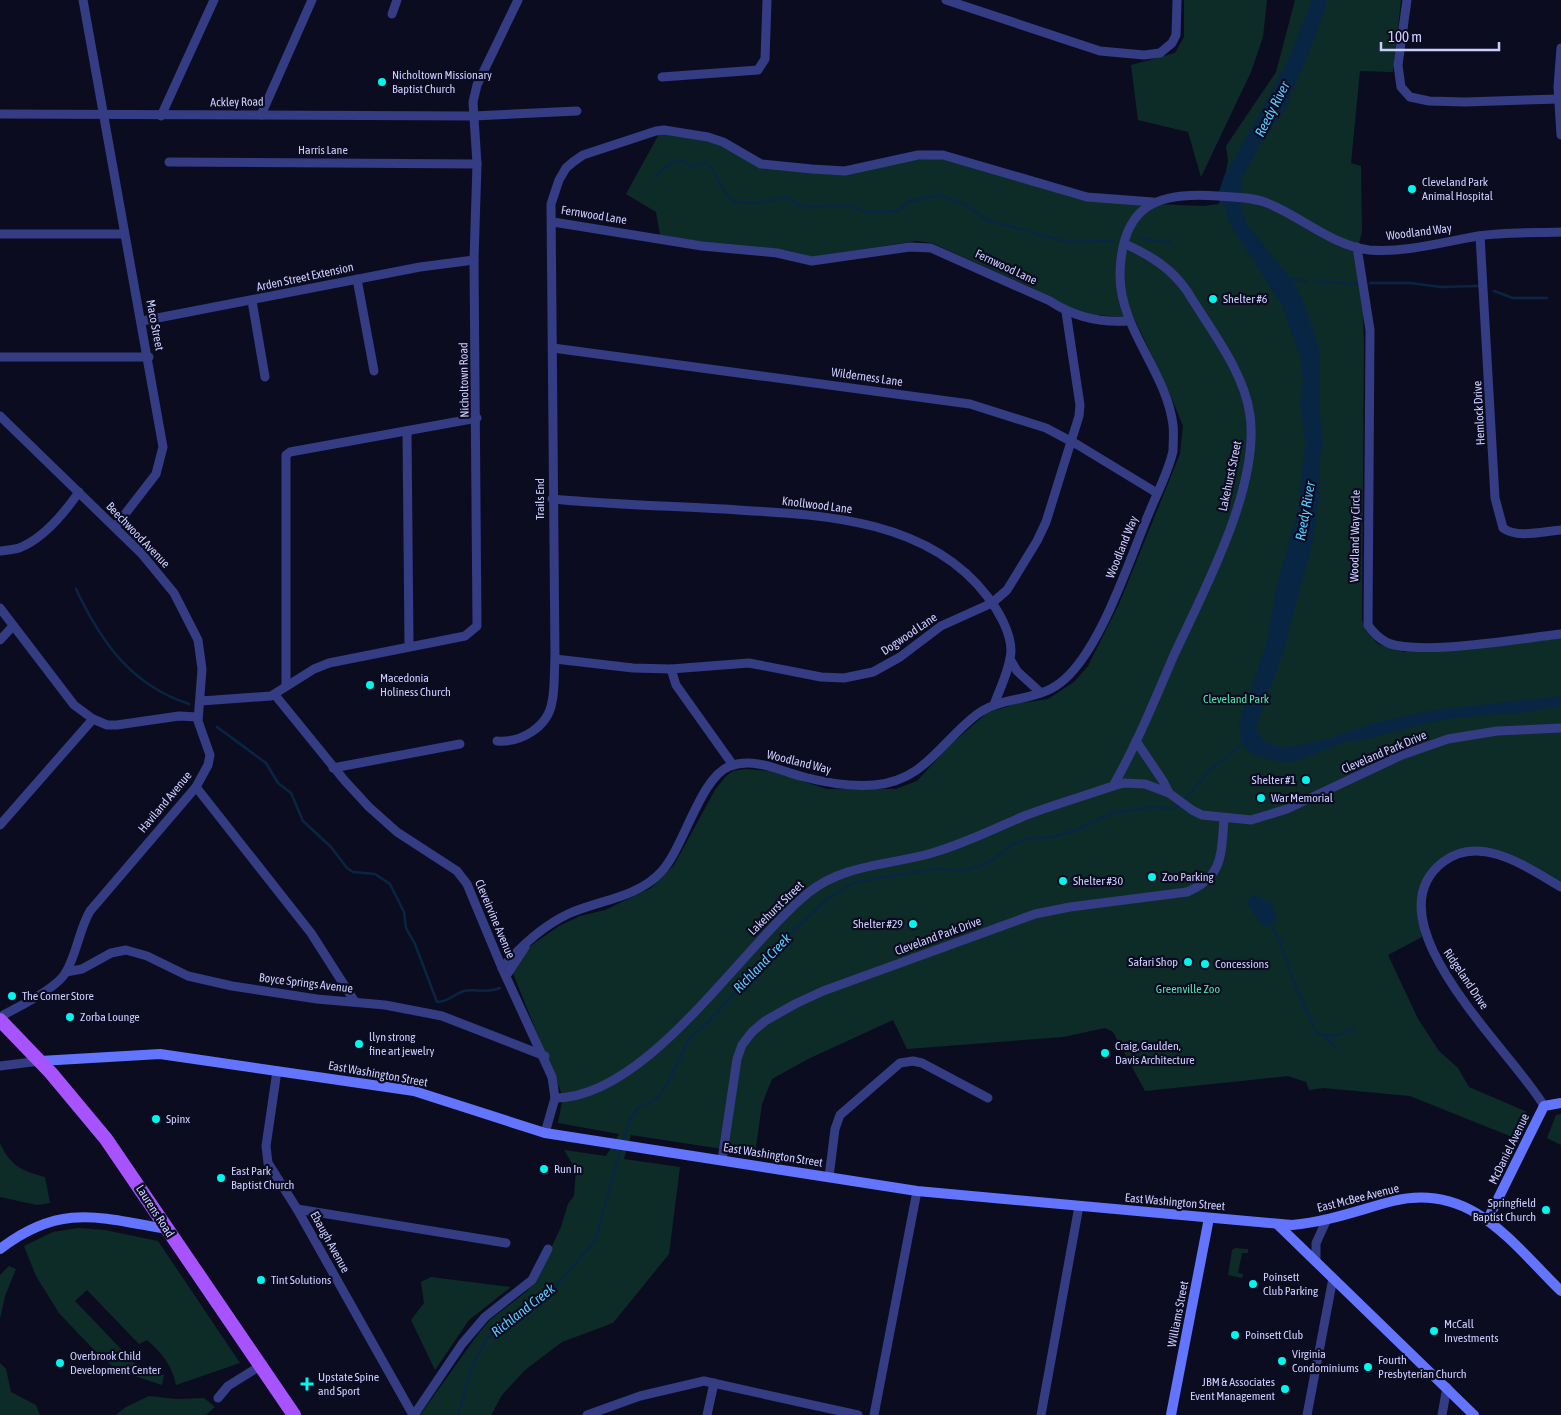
<svg xmlns="http://www.w3.org/2000/svg" width="1561" height="1415" font-family="'Asap Condensed',sans-serif">
<style>
.green{fill:#0e2c27}
.water{fill:#082644}
.lines{fill:none;stroke-linecap:round;stroke-linejoin:round}
.stream{stroke:#082644;stroke-width:2.5}
.street{stroke:#343c83;stroke-width:9}
.secondary{stroke:#6375ff;stroke-width:10}
.primary{stroke:#a753ff;stroke-width:14}
.poi-dot{fill:#00f7ee;stroke:#0c0c21;stroke-width:2}
.labels{text-anchor:middle;dominant-baseline:central;stroke-width:4.5;stroke-linejoin:round;paint-order:stroke}
.poi-label{font-size:12px;fill:#cccdff;stroke:#0c0c21;text-anchor:start}
.street-label{font-size:12px;fill:#cccdff;stroke:#0c0c21}
.park-label{font-size:12px;fill:#51e6ac;stroke:#0c0c21}
.water-label{font-size:14px;font-style:italic;fill:#5acaff;stroke:#0c0c21}
</style>
<rect width="100%" height="100%" fill="#0c0c21"/>
<g class="green">
<polygon points="1184,0 1267,0 1263,37 1251,72 1201,177 1188,132 1138,120 1131,65 1175,53 1184,37"/>
<polygon points="1295,0 1401,0 1393,72 1360,71 1351,163 1361,166 1362,232 1355,258 1363,312 1364,346 1362,620 1366,631 1378,644 1404,652 1561,637 1561,884 1525,864 1459,850 1446,855 1435,864 1423,880 1417,899 1422,937 1388,955 1418,1019 1439,1051 1458,1068 1469,1087 1527,1112 1517,1139 1410,1096 1323,1088 1309,1090 1306,1082 1288,1076 1145,1091 1113,1032 1105,1028 1063,1037 907,1049 893,1020 808,1059 772,1079 762,1104 755,1154 631,1135 624,1159 680,1167 669,1254 613,1323 562,1342 525,1370 502,1395 491,1415 420,1415 478,1334 490,1320 527,1291 536,1280 561,1227 568,1204 574,1196 576,1170 564,1150 606,1156 619,1134 558,1123 563,1097 512,971 526,949 559,926 580,916 605,910 651,888 674,865 715,790 726,776 733,771 745,769 771,771 827,789 896,789 917,781 951,744 987,713 1015,704 1048,699 1074,682 1088,666 1119,604 1180,454 1183,426 1167,387 1134,318 1086,314 1069,308 1030,287 932,243 916,241 812,257 785,250 721,245 660,235 656,212 626,194 659,134 719,141 754,164 816,172 939,157 1130,203 1204,206 1219,204 1228,161 1226,146 1276,72"/>
<polygon points="1561,1114 1561,1145 1547,1138 1556,1115"/>
<path d="M0 1143C10 1166 22 1171 45 1177L50 1203 37 1205 0 1197Z"/>
<path d="M78 1228 105 1230 158 1241 240 1363 176 1385C172 1365 162 1353 147 1340L139 1344 87 1290 75 1301 140 1369 148 1374 164 1375 162 1385 117 1370 94 1350 59 1313 36 1276 24 1246 53 1232Z"/>
<polygon points="1235,1248 1248,1249 1248,1253 1242,1253 1238,1273 1243,1274 1242,1278 1228,1275 1232,1250"/>
<polygon points="9,1266 16,1269 5,1296 0,1319 0,1275"/>
<polygon points="431,1277 511,1287 469,1320 435,1370 411,1320 424,1303 421,1282"/>
<polygon points="0,1363 6,1369 11,1392 36,1405 40,1415 0,1415"/>
<polygon points="149,1396 176,1399 204,1398 215,1407 206,1415 116,1415 126,1407"/>
</g>
<g class="water">
<polygon points="1312,0 1327,0 1318,30 1285,109 1260,145 1241,180 1241,208 1247,224 1295,284 1306,308 1320,352 1320,414 1323,446 1320,456 1320,495 1312,544 1284,650 1256,727 1263,741 1284,748 1327,739 1375,723 1428,711 1561,696 1561,706 1528,712 1445,719 1363,740 1345,742 1294,762 1276,761 1251,754 1241,742 1239,724 1266,644 1276,589 1298,509 1305,443 1300,403 1303,380 1300,358 1282,305 1230,224 1219,192 1224,176 1259,115 1288,60"/>
<polygon points="1253,895 1272,903 1277,919 1264,928 1246,902"/>
</g>
<g class="lines">
<g class="stream">
<path d="M655 177 672 162 681 160 692 167 705 163C717 168 721 194 735 202L757 203 788 197 798 205 809 207 850 206 866 212 898 211 908 202 940 195 964 204 987 220 1067 242 1113 241"/>
<polyline points="1140,239 1170,242"/>
<polyline points="1290,279 1306,281"/>
<polyline points="1314,281 1357,284"/>
<polyline points="1370,283 1410,283 1441,287 1478,286"/>
<polyline points="1494,291 1513,298 1547,298"/>
<path d="M76 589C101 642 131 685 189 704"/>
<path d="M217 727 266 763 278 783 291 793 303 821 331 847 347 868 353 872 375 874 390 884 404 912 406 928 415 944 437 1002C448 1002 454 994 464 991 474 988 486 994 500 988"/>
<polyline points="1184,800 1210,770 1245,742"/>
<path d="M1270 924 1279 940 1295 985 1316 1032C1329 1039 1343 1035 1355 1028"/>
<polyline points="1324,1035 1336,1048"/>
<polyline points="622,1143 630,1120 638,1108 656,1099 666,1086 689,1039 709,1021 769,954 828,898 853,883 890,876 935,869 965,871 990,862 1011,845 1027,839 1053,837 1081,828 1113,813 1151,807 1175,809 1180,804"/>
<polyline points="458,1415 472,1366 486,1340 509,1317 532,1306 554,1288 595,1241 621,1148"/>
</g>
<g class="street">
<polyline points="83,0 163,447 156,474 115,527"/>
<polyline points="946,0 1100,51 1144,55 1160,53 1172,43 1176,35 1177,0"/>
<polyline points="1407,0 1398,65 1401,87 1410,97 1429,101 1465,102 1559,99"/>
<polyline points="392,14 397,0"/>
<polyline points="1561,48 1558,87 1561,135"/>
<polyline points="662,77 758,70 765,59 767,0"/>
<polyline points="0,114 474,116 577,111"/>
<polyline points="261,115 312,0"/>
<polyline points="161,116 214,0"/>
<polyline points="169,162 477,164"/>
<path d="M553 222 702 246 777 253 812 261 910 247 931 248 1050 301C1074 317 1100 323 1129 321"/>
<polyline points="0,234 124,234"/>
<path d="M1480 236 1495 498 1503 528C1517 539 1545 531 1561 530"/>
<path d="M1357 247 1370 330 1368 625C1373 633 1380 639 1388 643 1422 656 1522 638 1561 634"/>
<polyline points="357,279 374,371"/>
<polyline points="252,301 265,377"/>
<polyline points="142,321 420,267 474,260"/>
<polyline points="553,348 970,404 1046,428 1078,445 1157,493"/>
<polyline points="0,357 149,357"/>
<path d="M0 416 141 553 174 593 198 640 202 669 198 721 210 755 208 765 196 787 90 911C79 930 77 953 66 972 57 989 17 1007 0 1017"/>
<polyline points="407,431 409,645"/>
<path d="M552 499C614 505 676 506 738 510 826 515 929 520 987 596 998 610 1011 632 1011 651 1010 669 1000 688 994 705"/>
<path d="M0 551C6 550 13 550 19 548 43 539 65 512 79 492"/>
<polyline points="0,608 74,705 93,719 107,725 117,725 179,716 198,717"/>
<polyline points="0,640 13,626"/>
<polyline points="555,659 633,668 671,669 749,663 821,677 844,678 873,672 900,657 941,626 992,603 1007,590 1037,541 1046,522 1079,416 1080,405 1066,312"/>
<polyline points="1010,659 1017,671 1040,692"/>
<polyline points="671,669 676,685 733,765"/>
<polyline points="286,686 286,455 290,452 477,418"/>
<polyline points="275,695 345,781 369,807 397,832 457,871 467,884 502,968 552,1077 555,1098 545,1133"/>
<polyline points="201,701 271,696 314,669 329,663 465,636 477,626 474,260 477,164 473,102 477,85 518,0"/>
<path d="M497 741C521 743 548 727 552 702 555 688 554 673 555 659L551 204 559 180 566 168 573 162 583 155 656 131 664 130 708 137 723 142 761 164 812 169 845 171 918 155H943L1087 197 1153 202"/>
<polyline points="1136,741 1163,781 1169,793"/>
<polyline points="333,768 460,744"/>
<polyline points="1113,786 1124,783 1145,784 1169,793 1192,810 1202,815 1251,820 1287,809 1402,755 1448,739 1497,731 1561,728"/>
<polyline points="196,787 311,933 355,1002"/>
<polyline points="0,825 93,719"/>
<path d="M502 968C520 947 543 926 568 914 599 900 637 898 661 872 684 848 700 777 730 766 755 757 780 771 804 777 827 783 850 787 874 785 924 781 940 743 976 715 1000 696 1036 702 1060 683 1100 653 1129 560 1149 513 1157 493 1168 473 1173 451 1173 443 1174 433 1173 425 1166 370 1119 329 1120 273 1122 205 1157 191 1218 196 1234 197 1252 197 1267 203 1302 217 1331 245 1369 250 1406 253 1442 242 1478 236 1505 232 1534 233 1561 232"/>
<polyline points="66,972 82,969 111,953 126,950 147,956 188,976 232,986 317,999 385,1005 442,1016 545,1056"/>
<polyline points="506,976 525,947"/>
<polyline points="0,1066 40,1061"/>
<polyline points="277,1071 266,1146 268,1163 297,1209 413,1415"/>
<path d="M555 1098C647 1098 740 949 808 893 843 864 891 865 932 853 964 844 994 829 1024 816 1053 805 1084 796 1113 786 1137 744 1155 699 1174 655 1204 590 1260 487 1250 415 1244 371 1210 329 1187 291 1171 268 1150 255 1125 244"/>
<path d="M1544 1106C1514 1053 1366 921 1443 862 1480 833 1528 868 1561 887"/>
<path d="M722 1160 737 1059 742 1045 752 1032 765 1021 795 1004 823 991 1035 914 1070 907 1187 892C1224 877 1221 853 1224 819"/>
<polyline points="829,1177 835,1129 840,1115 900,1063 913,1061 922,1063 988,1098"/>
<polyline points="297,1209 506,1243"/>
<polyline points="1316,1262 1316,1243 1327,1219"/>
<polyline points="218,1398 228,1386 260,1366"/>
<polyline points="414,1415 462,1344 485,1317 532,1280 548,1249"/>
<polyline points="587,1415 640,1396 704,1381 858,1415"/>
<polyline points="707,1415 714,1383"/>
<polyline points="874,1415 917,1191"/>
<polyline points="1041,1415 1079,1206"/>
<polyline points="1307,1415 1333,1278"/>
<polyline points="1442,1415 1447,1387"/>
</g>
<g class="secondary">
<path d="M40 1061 160 1054 414 1091 545 1133 917 1191 1292 1225C1327 1222 1359 1210 1393 1201 1471 1182 1512 1243 1561 1291"/>
<polyline points="1488,1219 1544,1106 1561,1103"/>
<polyline points="1277,1224 1474,1415"/>
<path d="M0 1249C60 1203 98 1217 166 1229"/>
<polyline points="1171,1415 1209,1218"/>
</g>
<polyline class="primary" points="0,1020 51,1073 106,1139 294,1415"/>
</g>
<g class="poi-dot">
<circle cx="382" cy="82" r="5"/>
<circle cx="1412" cy="189" r="5"/>
<circle cx="1213" cy="299" r="5"/>
<circle cx="370" cy="685" r="5"/>
<circle cx="1306" cy="780" r="5"/>
<circle cx="1261" cy="798" r="5"/>
<circle cx="1152" cy="877" r="5"/>
<circle cx="1063" cy="881" r="5"/>
<circle cx="913" cy="924" r="5"/>
<circle cx="1188" cy="962" r="5"/>
<circle cx="1205" cy="964" r="5"/>
<circle cx="12" cy="996" r="5"/>
<circle cx="70" cy="1017" r="5"/>
<circle cx="359" cy="1044" r="5"/>
<circle cx="1105" cy="1053" r="5"/>
<circle cx="156" cy="1119" r="5"/>
<circle cx="544" cy="1169" r="5"/>
<circle cx="221" cy="1178" r="5"/>
<circle cx="1546" cy="1210" r="5"/>
<circle cx="261" cy="1280" r="5"/>
<circle cx="1253" cy="1284" r="5"/>
<circle cx="1434" cy="1331" r="5"/>
<circle cx="1235" cy="1335" r="5"/>
<circle cx="1282" cy="1361" r="5"/>
<circle cx="60" cy="1363" r="5"/>
<circle cx="1368" cy="1367" r="5"/>
<path d="M304.5 1376.5h5v5h5v5h-5v5h-5v-5h-5v-5h5z"/>
<circle cx="1285" cy="1389" r="5"/>
</g>
<g class="labels">
<g class="poi-label">
<text x="392" y="75">Nicholtown Missionary<tspan x="392" dy="14">Baptist Church</tspan></text>
<text x="1422" y="182">Cleveland Park<tspan x="1422" dy="14">Animal Hospital</tspan></text>
<text x="1223" y="299">Shelter #6</text>
<text x="380" y="678">Macedonia<tspan x="380" dy="14">Holiness Church</tspan></text>
<text x="1296" y="780" text-anchor="end">Shelter #1</text>
<text x="1271" y="798">War Memorial</text>
<text x="1162" y="877">Zoo Parking</text>
<text x="1073" y="881">Shelter #30</text>
<text x="903" y="924" text-anchor="end">Shelter #29</text>
<text x="1178" y="962" text-anchor="end">Safari Shop</text>
<text x="1215" y="964">Concessions</text>
<text x="22" y="996">The Corner Store</text>
<text x="80" y="1017">Zorba Lounge</text>
<text x="369" y="1037">llyn strong<tspan x="369" dy="14">fine art jewelry</tspan></text>
<text x="1115" y="1046">Craig, Gaulden,<tspan x="1115" dy="14">Davis Architecture</tspan></text>
<text x="166" y="1119">Spinx</text>
<text x="554" y="1169">Run In</text>
<text x="231" y="1171">East Park<tspan x="231" dy="14">Baptist Church</tspan></text>
<text x="1536" y="1203" text-anchor="end">Springfield<tspan x="1536" dy="14">Baptist Church</tspan></text>
<text x="1263" y="1277">Poinsett<tspan x="1263" dy="14">Club Parking</tspan></text>
<text x="271" y="1280">Tint Solutions</text>
<text x="1444" y="1324">McCall<tspan x="1444" dy="14">Investments</tspan></text>
<text x="1245" y="1335">Poinsett Club</text>
<text x="1292" y="1354">Virginia<tspan x="1292" dy="14">Condominiums</tspan></text>
<text x="70" y="1356">Overbrook Child<tspan x="70" dy="14">Development Center</tspan></text>
<text x="1378" y="1360">Fourth<tspan x="1378" dy="14">Presbyterian Church</tspan></text>
<text x="318" y="1377">Upstate Spine<tspan x="318" dy="14">and Sport</tspan></text>
<text x="1275" y="1382" text-anchor="end">JBM &amp; Associates<tspan x="1275" dy="14">Event Management</tspan></text>
</g>
<g class="street-label">
<text transform="translate(237 102) rotate(-1)">Ackley Road</text>
<text x="323" y="150">Harris Lane</text>
<text transform="translate(594 215) rotate(9)">Fernwood Lane</text>
<text transform="translate(1419 232) rotate(-7)">Woodland Way</text>
<text transform="translate(1006 267) rotate(25)">Fernwood Lane</text>
<text transform="translate(305 277) rotate(-12)">Arden Street Extension</text>
<text transform="translate(155 325) rotate(79)">Maco Street</text>
<text transform="translate(867 377) rotate(8)">Wilderness Lane</text>
<text transform="translate(464 380) rotate(-91)">Nicholtown Road</text>
<text transform="translate(1479 413) rotate(-93)">Hemlock Drive</text>
<text transform="translate(1230 476) rotate(-78)">Lakehurst Street</text>
<text transform="translate(540 499) rotate(-90)">Trails End</text>
<text transform="translate(817 505) rotate(7)">Knollwood Lane</text>
<text transform="translate(138 535) rotate(46)">Beechwood Avenue</text>
<text transform="translate(1355 536) rotate(-89)">Woodland Way Circle</text>
<text transform="translate(1122 547) rotate(-68)">Woodland Way</text>
<text transform="translate(909 634) rotate(-34)">Dogwood Lane</text>
<text transform="translate(1384 752) rotate(-23)">Cleveland Park Drive</text>
<text transform="translate(799 762) rotate(14)">Woodland Way</text>
<text transform="translate(165 802) rotate(-50)">Haviland Avenue</text>
<text transform="translate(776 908) rotate(-44)">Lakehurst Street</text>
<text transform="translate(495 919) rotate(67)">Cleveirvine Avenue</text>
<text transform="translate(938 936) rotate(-20)">Cleveland Park Drive</text>
<text transform="translate(1466 979) rotate(56)">Ridgeland Drive</text>
<text transform="translate(306 983) rotate(7)">Boyce Springs Avenue</text>
<text transform="translate(378 1074) rotate(10)">East Washington Street</text>
<text transform="translate(1509 1149) rotate(-64)">McDaniel Avenue</text>
<text transform="translate(773 1155) rotate(9)">East Washington Street</text>
<text transform="translate(1358 1198) rotate(-14)">East McBee Avenue</text>
<text transform="translate(1175 1202) rotate(5)">East Washington Street</text>
<text transform="translate(155 1211) rotate(57)">Laurens Road</text>
<text transform="translate(330 1242) rotate(61)">Ebaugh Avenue</text>
<text transform="translate(1178 1314) rotate(-79)">Williams Street</text>
</g>
<g class="park-label">
<text x="1236" y="699">Cleveland Park</text>
<text x="1188" y="989">Greenville Zoo</text>
</g>
<g class="water-label">
<text transform="translate(1272 109) rotate(-63)">Reedy River</text>
<text transform="translate(1305 511) rotate(-80)">Reedy River</text>
<text transform="translate(762 963) rotate(-46)">Richland Creek</text>
<text transform="translate(523 1310) rotate(-38)">Richland Creek</text>
</g>
</g>
<path d="M1381 42v8h118v-8" fill="none" stroke="#cccdff" stroke-width="2.5"/>
<text x="1388" y="42" font-size="15" fill="#cccdff" stroke="#0c0c21" stroke-width="4" paint-order="stroke">100 m</text>
</svg>
